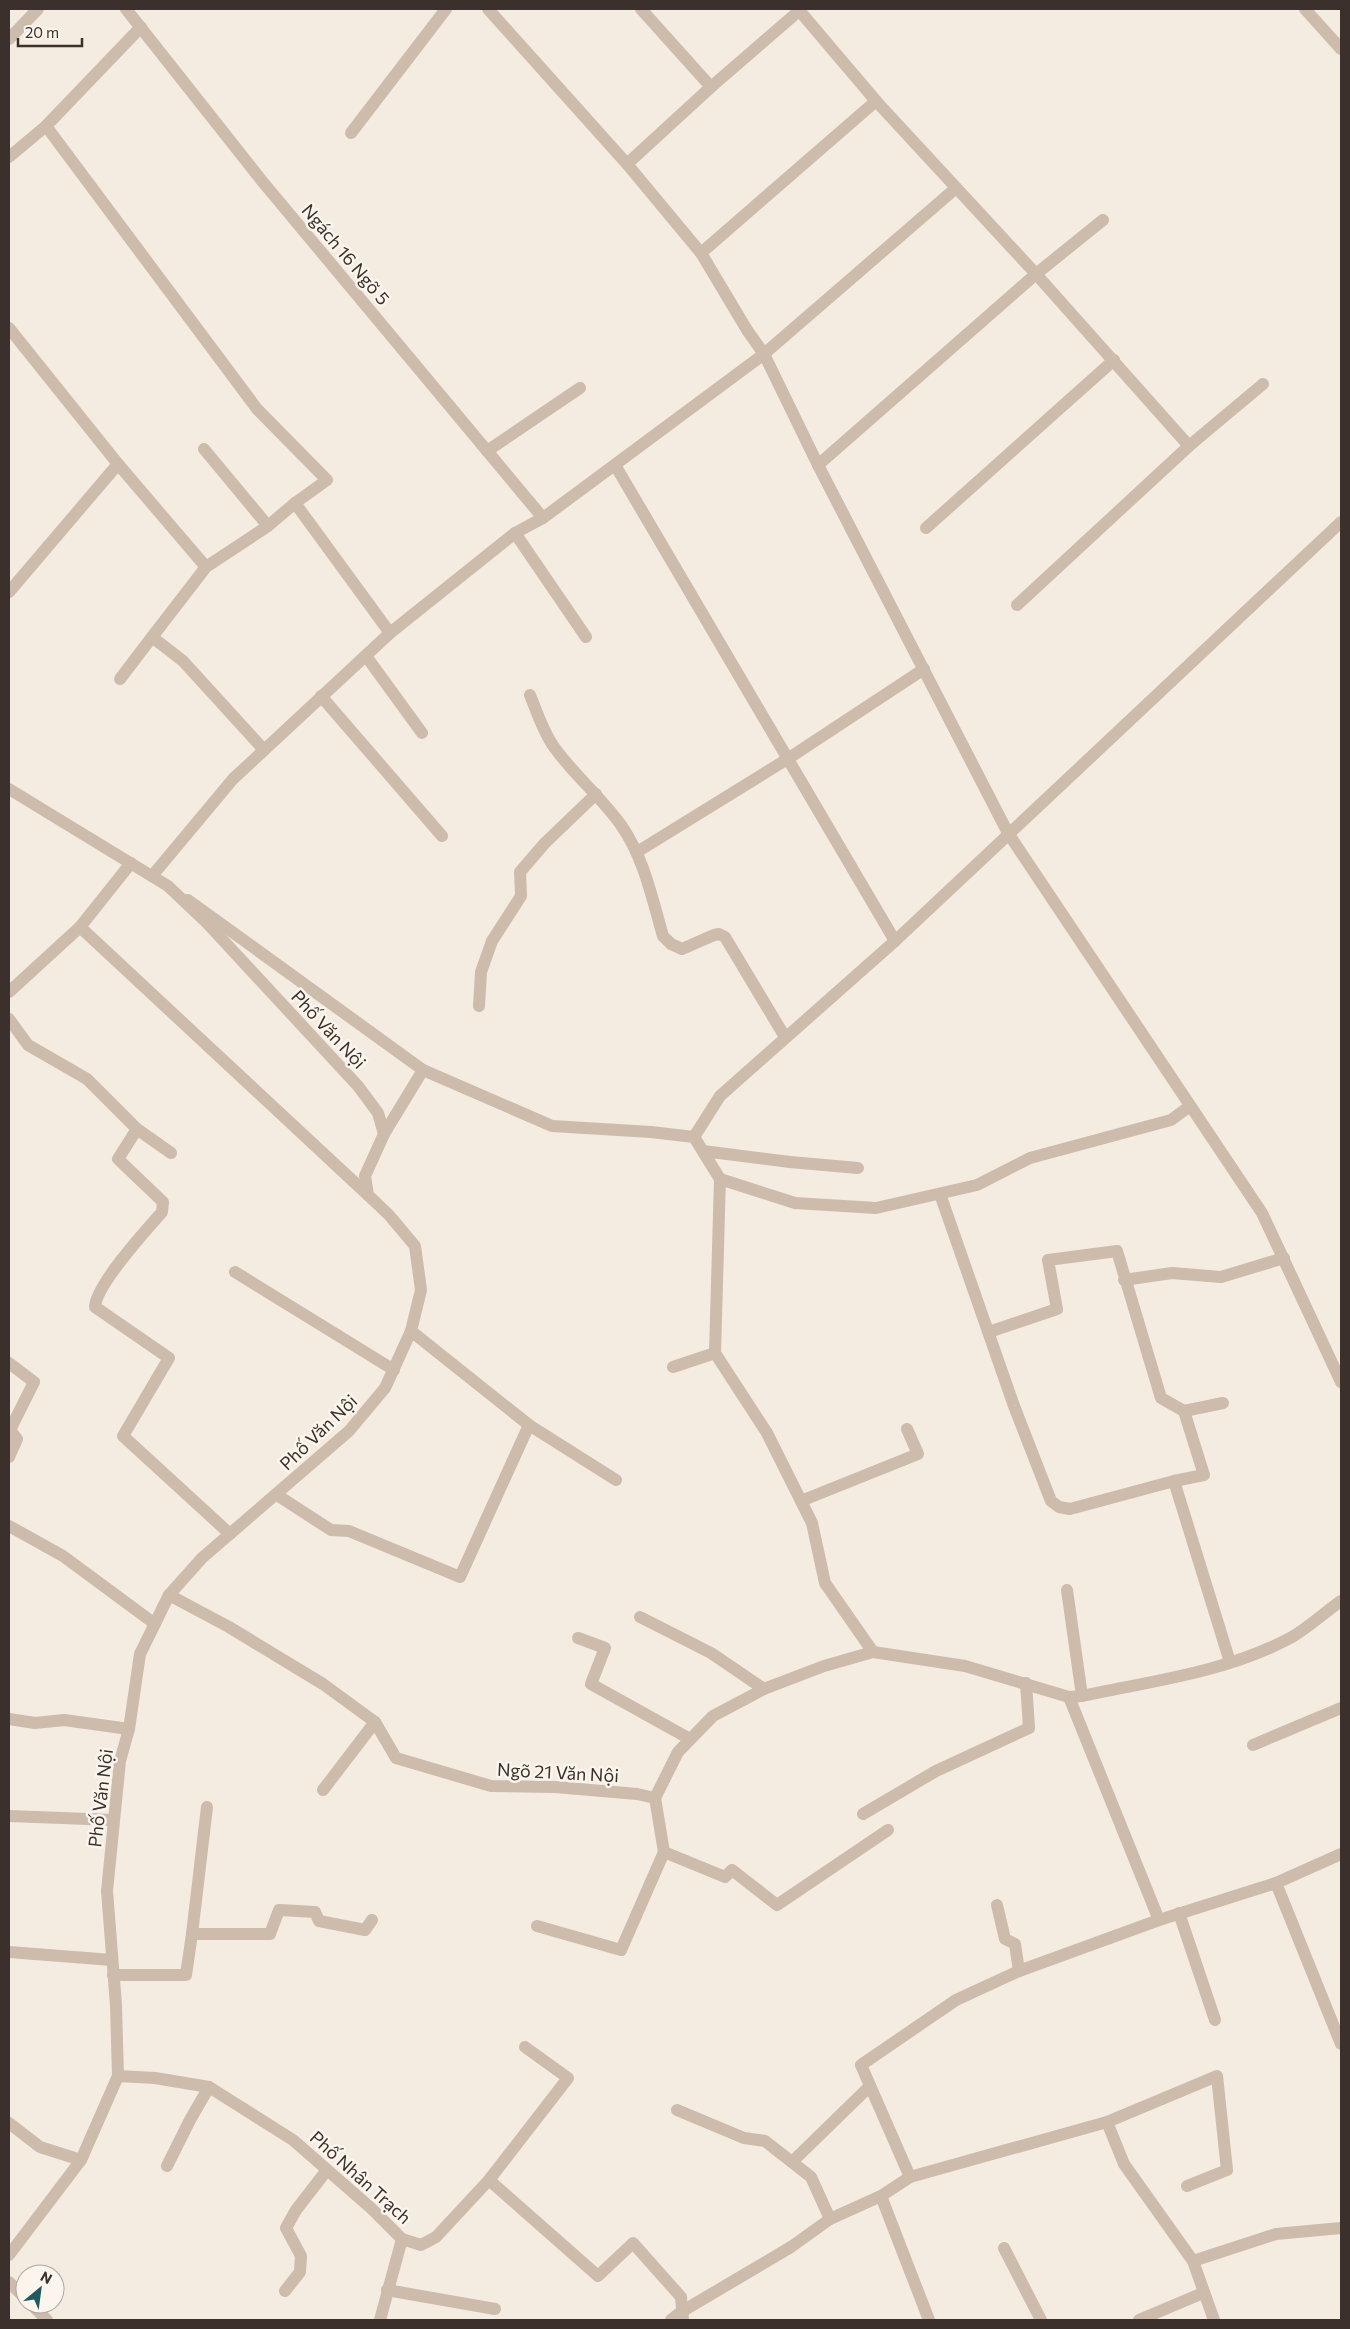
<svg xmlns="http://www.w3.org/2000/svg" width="1350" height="2329" font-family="Commissioner,sans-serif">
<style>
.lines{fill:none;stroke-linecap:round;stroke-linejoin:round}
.lane{stroke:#cdbbac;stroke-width:12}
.street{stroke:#cdbbac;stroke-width:12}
.labels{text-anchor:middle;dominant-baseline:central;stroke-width:5;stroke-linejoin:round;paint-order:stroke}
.street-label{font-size:18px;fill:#3b302b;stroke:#fbf5ee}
</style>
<rect width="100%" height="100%" fill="#f4ebe1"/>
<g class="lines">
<g class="lane">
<polyline points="126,9 262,181 543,518"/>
<polyline points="488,9 627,164 701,253 747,330 764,354 818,465 1008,833 1262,1213 1341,1382"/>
<polyline points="641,9 711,87"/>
<polyline points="798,9 876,101 1036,274 1189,446"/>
<polyline points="1305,9 1341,49"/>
<polyline points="141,27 46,126 257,409 327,480 295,503"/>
<polyline points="9,39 38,9"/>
<polyline points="351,133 446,9"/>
<polyline points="9,157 46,126"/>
<polyline points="627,164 711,87 800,10"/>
<polyline points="701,253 876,101"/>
<polyline points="9,328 118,464 206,567"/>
<polyline points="204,449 268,526"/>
<polyline points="487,451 580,388"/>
<polyline points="615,465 895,941"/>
<polyline points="818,465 1036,274 1103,220"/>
<polyline points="926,528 1114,360"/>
<polyline points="515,533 586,637"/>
<polyline points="9,592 118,464"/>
<polyline points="1017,605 1189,446 1263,384"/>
<polyline points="366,656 422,733"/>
<polyline points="120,679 152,637"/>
<path d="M530 695C537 712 543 732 554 747 574 775 601 797 621 825 644 858 652 898 663 936L671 944 682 949 714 935 719 934 725 937 785 1037"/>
<polyline points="321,696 442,836"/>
<polyline points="264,750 183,661 152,637 206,567 268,526 295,503 390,633"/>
<polyline points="637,852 789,758 924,669"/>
<polyline points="152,876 233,779 390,633 515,533 543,518 764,354 956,188"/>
<polyline points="188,900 423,1070 552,1126 651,1132 694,1137 720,1096 895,941 1341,522"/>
<polyline points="80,927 368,1195"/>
<polyline points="9,992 80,927 131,863"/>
<polyline points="479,1006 481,972 492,941 521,896 520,872 545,843 596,794"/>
<polyline points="9,1019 28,1045 87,1079 137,1129 171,1153"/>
<path d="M137 1129 118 1159 163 1202 162 1212C146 1230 96 1285 95 1307L169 1358 123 1436 230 1534"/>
<polyline points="384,1134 423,1070"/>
<polyline points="694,1137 720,1179 715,1353 767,1433 812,1523 825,1583 873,1652"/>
<polyline points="703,1151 790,1162 858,1168"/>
<polyline points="720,1179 795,1203 876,1208 977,1185 1030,1158 1171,1120 1190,1106"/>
<polyline points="940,1194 1014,1406 1051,1501 1059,1507 1070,1509 1174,1481"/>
<polyline points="235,1272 394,1370"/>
<polyline points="1124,1280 1172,1273 1221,1277 1284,1258"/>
<polyline points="411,1331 529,1425 616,1480"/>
<polyline points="989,1332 1057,1309 1048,1260 1117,1251 1161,1398 1184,1411 1223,1403"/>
<polyline points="9,1363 34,1382 10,1430 17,1439 9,1457"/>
<polyline points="673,1367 715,1353"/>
<polyline points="1184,1411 1204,1475 1174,1481 1230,1662"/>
<polyline points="277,1495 331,1530 349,1531 460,1577 529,1425"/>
<polyline points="801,1501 918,1454 907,1429"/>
<polyline points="9,1526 63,1556 155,1624"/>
<polyline points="1067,1590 1082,1696"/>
<polyline points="169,1595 229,1627 323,1684 375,1722 396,1758 491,1786 555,1787 637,1794 655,1798 664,1852 725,1877 732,1870 777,1905 888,1830"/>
<polyline points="640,1617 711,1653 764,1689"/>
<polyline points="578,1638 605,1648 591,1684 690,1739"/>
<polyline points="9,1719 35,1723 64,1720 129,1729"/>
<polyline points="1253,1745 1341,1708"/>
<polyline points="323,1790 375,1722"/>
<path d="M655 1798 678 1752 713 1716 764 1689 824 1666 873 1652 965 1666 1069 1697 1082 1696C1152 1681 1228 1672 1292 1637 1309 1627 1325 1612 1341 1601"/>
<polyline points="863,1814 936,1771 1029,1728 1026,1683"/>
<polyline points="9,1816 114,1820"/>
<polyline points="1276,1883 1341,2044"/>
<polyline points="997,1905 1005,1939 1015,1944 1019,1971"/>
<polyline points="1179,1913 1215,2020"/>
<polyline points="1159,1920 1276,1883 1341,1854"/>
<polyline points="537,1926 621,1950 664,1852"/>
<polyline points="192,1934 207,1807"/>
<polyline points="9,1952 112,1960"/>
<polyline points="113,1975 186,1975 192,1934 270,1934 279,1910 315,1912 319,1921 365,1930 372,1920"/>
<polyline points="677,2110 744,2138 765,2141 811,2177 830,2219 881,2196 910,2177 1107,2122 1217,2076 1227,2170 1187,2186"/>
<polyline points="1107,2122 1124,2164 1193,2261 1214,2320"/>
<polyline points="9,2123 40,2147 81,2160"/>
<polyline points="792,2162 870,2086"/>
<polyline points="167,2166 190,2120 209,2087"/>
<polyline points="910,2177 861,2065 956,2000 1019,1971 1159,1920 1069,1697"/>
<polyline points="489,2180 568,2078 525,2047"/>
<polyline points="881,2196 929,2320"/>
<polyline points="1004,2248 1041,2320"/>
<polyline points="1193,2261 1276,2234 1341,2228"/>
<polyline points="387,2290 495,2309"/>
<polyline points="285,2291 300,2272 301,2256 286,2228 296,2210 327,2170"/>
<polyline points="380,2320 402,2239"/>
<polyline points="671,2320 681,2312 791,2247 830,2219"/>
<polyline points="1139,2320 1203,2293"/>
</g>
<g class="street">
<polyline points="9,789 168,886 208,924 358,1086 378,1113 384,1134 365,1176 368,1195 389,1215 415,1246 421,1290 411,1331 385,1388 349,1431 202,1558 169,1595 140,1654 129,1729 120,1761 107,1891 116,2005 118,2076 81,2160 9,2255"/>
<polyline points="118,2076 155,2078 209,2087 293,2140 372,2209 402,2239 421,2245 436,2237 489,2180 598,2276 633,2243 681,2297 683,2320"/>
<polyline points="9,2282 25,2298"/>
<polyline points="31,2304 47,2320"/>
</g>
</g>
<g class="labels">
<g class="street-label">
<text transform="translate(346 254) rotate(50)">Ngách 16 Ngõ 5</text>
<text transform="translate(329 1029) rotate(47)">Phố Văn Nội</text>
<text transform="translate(318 1432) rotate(-44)">Phố Văn Nội</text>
<text transform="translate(558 1772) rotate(3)">Ngõ 21 Văn Nội</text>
<text transform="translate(100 1798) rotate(-83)">Phố Văn Nội</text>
<text transform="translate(361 2177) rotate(42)">Phố Nhân Trạch</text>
</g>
</g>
<rect width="1350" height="2329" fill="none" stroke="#3b302b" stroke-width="20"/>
<g transform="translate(40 2289) rotate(29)"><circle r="24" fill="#fbf5ee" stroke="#aea6a0"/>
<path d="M0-4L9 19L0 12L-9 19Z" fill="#1f5a5e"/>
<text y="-8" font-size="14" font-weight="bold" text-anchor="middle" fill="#3b302b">N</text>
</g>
<path d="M18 38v8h64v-8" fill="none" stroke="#3b302b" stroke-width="2.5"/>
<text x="25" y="38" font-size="15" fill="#3b302b" stroke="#fbf5ee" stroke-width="4" paint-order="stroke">20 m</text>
</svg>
